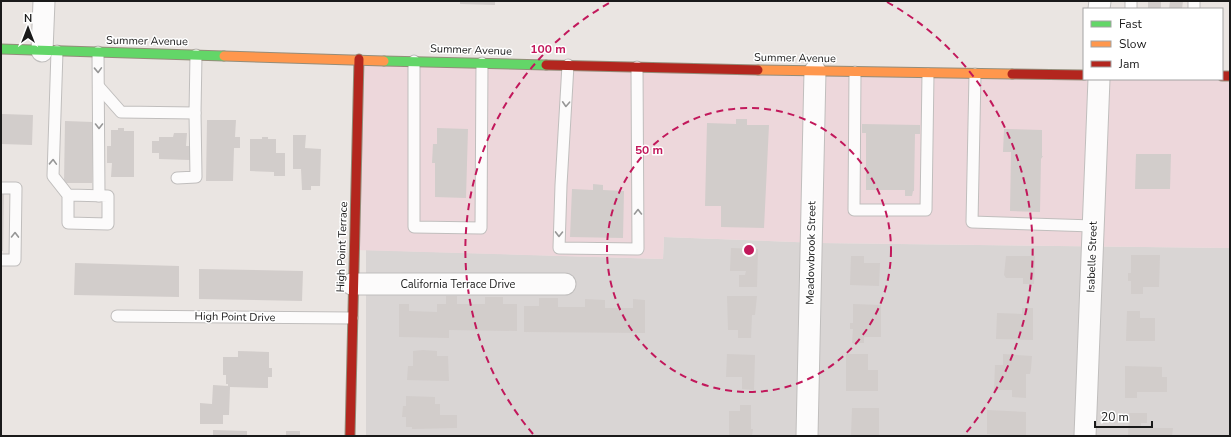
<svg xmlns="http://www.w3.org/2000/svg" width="1231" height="437" font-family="'Nunito Sans',sans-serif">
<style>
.residential{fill:#d9d5d4}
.commercial{fill:#edd7db}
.building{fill:#d2cdcb}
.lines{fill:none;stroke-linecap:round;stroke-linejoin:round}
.lane-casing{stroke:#c0bebd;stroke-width:13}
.street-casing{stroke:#c0bebd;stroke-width:23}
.fast-casing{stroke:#948d7a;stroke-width:11}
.slow-casing{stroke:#948d7a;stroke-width:11}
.jam-casing{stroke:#948d7a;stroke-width:11}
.lane{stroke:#fcfbfb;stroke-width:11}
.street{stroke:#fcfbfb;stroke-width:21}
.fast{stroke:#63d668;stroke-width:9}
.slow{stroke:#ff974d;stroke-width:9}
.jam{stroke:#b3261e;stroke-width:9}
.oneway{stroke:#969696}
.ring{fill:none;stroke:#c2185b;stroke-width:2;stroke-dasharray:7 5}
.labels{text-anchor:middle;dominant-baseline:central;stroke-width:3;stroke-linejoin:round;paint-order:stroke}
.street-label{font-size:11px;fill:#1a1a1a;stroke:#fff}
.centre{fill:#c2185b;stroke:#fff;stroke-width:2}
.ring-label{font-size:12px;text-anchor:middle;font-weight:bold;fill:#c2185b;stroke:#fff;stroke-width:3;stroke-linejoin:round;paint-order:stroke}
</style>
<rect width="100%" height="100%" fill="#eae5e2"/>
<polygon class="residential" points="664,237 820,243 1230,248 1230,436 366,436 366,250 663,259"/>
<polygon class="commercial" points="359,59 1084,79 1222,79 1230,76 1230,248 820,243 664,237 663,259 355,250"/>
<g class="building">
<polygon points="460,1 495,1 495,5 460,4"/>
<rect x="1148" y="1" width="13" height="8"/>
<polygon points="1170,1 1183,1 1182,9 1169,9"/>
<polygon points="2,114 33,115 32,145 1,144"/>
<polygon points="736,119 747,119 747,125 769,125 764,228 721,227 721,206 705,206 707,123 736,124"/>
<polygon points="207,120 236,120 235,137 240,137 240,148 234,148 233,181 206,181"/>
<polygon points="65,121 93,122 92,183 64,183"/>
<polygon points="862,124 920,125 920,134 915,134 914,191 913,191 912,196 905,196 905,190 866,190 866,133 862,133"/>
<polygon points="118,128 124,128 124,131 134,131 134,177 111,177 112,163 107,163 107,146 111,146 111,130 118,130"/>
<polygon points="437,128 468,129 466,198 435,197 435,163 432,163 433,144 437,144"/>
<polygon points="1004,129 1042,130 1042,156 1043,156 1041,159 1040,212 1010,211 1011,152 1003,152"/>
<polygon points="174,133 187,133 186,146 190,146 190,160 159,159 159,153 152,153 152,141 159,141 159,137 173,137"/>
<polygon points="293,135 306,135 305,148 321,149 320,186 311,186 311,190 302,190 301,169 293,169"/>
<polygon points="262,137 268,137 268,139 276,139 276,153 285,153 285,176 274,176 274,172 250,171 250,139 262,139"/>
<polygon points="1136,154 1171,154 1170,189 1135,189"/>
<polygon points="593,184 603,185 603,190 624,191 623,238 570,237 572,189 593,190"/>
<polygon points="1,192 4,192 3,251 1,251"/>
<polygon points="731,248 758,249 757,287 739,287 739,275 745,275 746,271 730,271"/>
<polygon points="1131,255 1160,255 1159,287 1143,287 1143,294 1131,294 1131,281 1128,281 1128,273 1131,273"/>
<polygon points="851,256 864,256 864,263 880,263 879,286 850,285"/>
<polygon points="1006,256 1035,256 1034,284 1023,284 1023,278 1006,278 1004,275"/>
<polygon points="75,263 179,266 179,297 74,295"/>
<polygon points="199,269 303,271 302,301 199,299"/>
<polygon points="446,296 457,296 457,304 485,304 485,297 503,297 503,304 517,304 517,331 449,330 449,338 399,337 399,304 409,304 409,311 437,312 437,304 446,304"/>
<polygon points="727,296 757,296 755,315 752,315 751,338 738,338 738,330 728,330"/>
<polygon points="539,298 558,298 558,307 585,307 585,299 605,300 605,308 633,308 633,299 645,300 645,333 524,332 524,306 539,306"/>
<polygon points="853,304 881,305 881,337 864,337 864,343 852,343 853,329 850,329 850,323 853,323"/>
<polygon points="1022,308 1033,308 1033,340 996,339 997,313 1022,314"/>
<polygon points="1127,311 1140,311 1140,318 1155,318 1155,341 1126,341"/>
<polygon points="423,350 437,351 437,356 448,356 449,381 407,380 408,366 413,366 413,351"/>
<polygon points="238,351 269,352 269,368 272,368 272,377 268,377 268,388 230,387 229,415 223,415 223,424 200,424 200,403 212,404 213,385 228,386 228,384 226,384 226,375 223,375 223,357 238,357"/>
<polygon points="727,354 755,355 754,390 742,389 742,377 726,377"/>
<polygon points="846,354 868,354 868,370 878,370 878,391 846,391"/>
<polygon points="1003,354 1032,356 1031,369 1030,374 1026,374 1026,398 1012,397 1012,390 994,390 995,365 1003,365"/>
<polygon points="1125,366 1162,367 1162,377 1167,377 1167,392 1137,392 1137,398 1125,398"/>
<polygon points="406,396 435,397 435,404 440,404 440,415 457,415 457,428 412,429 412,427 406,427 406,417 402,417 403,406 406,406"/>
<polygon points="740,405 751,405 751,429 753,429 752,436 729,436 729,411 740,411"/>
<polygon points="852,408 879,408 879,436 851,436"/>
<polygon points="987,410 1026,412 1026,436 987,434"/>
<polygon points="1129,413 1147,413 1147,423 1141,423 1141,428 1173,428 1172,436 1128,436"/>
<polygon points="213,430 247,431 247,436 213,436"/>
<rect x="286" y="431" width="14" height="5"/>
</g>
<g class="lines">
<defs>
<g id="lane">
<polyline points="1131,9 1131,1"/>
<polyline points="1194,9 1194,1"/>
<polyline points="57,51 53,176 68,195 68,223 108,224 108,196 68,195"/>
<polyline points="98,52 99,196"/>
<polyline points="414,61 414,227 481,228 482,63"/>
<polyline points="568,65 561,185 559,248 638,249 637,67"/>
<polyline points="855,72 854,210 926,210 928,74"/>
<polyline points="975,74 972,222 1093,226"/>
<polyline points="99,87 121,112 195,113 196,55"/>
<polyline points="177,178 196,177 195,113"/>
<polyline points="1,188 16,188 15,260 1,260"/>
<polyline points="117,316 352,318"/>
</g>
<g id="street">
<polyline points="1099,9 1100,1"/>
<polyline points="42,51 44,1"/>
<polyline points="352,284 565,284"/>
<polyline points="807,436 815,71"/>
<polyline points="1085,436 1099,79"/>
</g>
<g id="fast">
<polyline points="1,49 224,56"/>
<polyline points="384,61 546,65"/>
</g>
<g id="slow">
<polyline points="224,56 384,61"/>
<polyline points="758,70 1012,74"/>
</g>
<g id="jam">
<polyline points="546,65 758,70"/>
<polyline points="1012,74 1084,75"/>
<polyline points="1222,76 1230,76"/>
<polyline points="350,436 359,59"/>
</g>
</defs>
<use href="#lane" class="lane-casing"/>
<use href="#street" class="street-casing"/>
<use href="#fast" class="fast-casing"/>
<use href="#slow" class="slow-casing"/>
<use href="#jam" class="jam-casing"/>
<use href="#lane" class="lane"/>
<use href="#street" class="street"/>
<use href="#fast" class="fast"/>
<use href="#slow" class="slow"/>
<use href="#jam" class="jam"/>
</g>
<defs><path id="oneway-chevron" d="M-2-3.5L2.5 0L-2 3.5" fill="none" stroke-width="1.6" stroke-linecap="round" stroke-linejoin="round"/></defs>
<g class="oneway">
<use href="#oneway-chevron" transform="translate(98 70) rotate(88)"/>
<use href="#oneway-chevron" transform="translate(566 104) rotate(93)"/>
<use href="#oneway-chevron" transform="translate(99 126) rotate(90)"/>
<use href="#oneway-chevron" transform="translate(53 162) rotate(-88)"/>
<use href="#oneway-chevron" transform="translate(638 212) rotate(-90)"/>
<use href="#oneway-chevron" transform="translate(559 234) rotate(91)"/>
<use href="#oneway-chevron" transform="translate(15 235) rotate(-89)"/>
</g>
<g class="ring">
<circle cx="749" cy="250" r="142"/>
<path d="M533 434A284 284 0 0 1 611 2M887 2A284 284 0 0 1 965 434"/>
</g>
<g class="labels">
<g class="street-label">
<text transform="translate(147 41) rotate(1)">Summer Avenue</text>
<text transform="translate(471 50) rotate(2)">Summer Avenue</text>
<text transform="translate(795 58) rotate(1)">Summer Avenue</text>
<text transform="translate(342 247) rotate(-88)">High Point Terrace</text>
<text transform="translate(811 253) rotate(-89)">Meadowbrook Street</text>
<text transform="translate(1092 257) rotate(-88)">Isabelle Street</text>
<text x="458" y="284">California Terrace Drive</text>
<text transform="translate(235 317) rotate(1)">High Point Drive</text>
</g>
</g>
<circle cx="749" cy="250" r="6" class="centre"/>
<g class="ring-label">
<text x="548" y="53">100 m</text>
<text x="649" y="154">50 m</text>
</g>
<rect width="1231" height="437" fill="none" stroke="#1a1a1a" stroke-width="4"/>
<rect x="1083" y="8" width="140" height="72" fill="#ffffff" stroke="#a3a3a3"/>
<rect x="1091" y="21" width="20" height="6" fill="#63d668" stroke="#a3a3a3"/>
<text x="1119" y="28" font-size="12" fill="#1a1a1a">Fast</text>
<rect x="1091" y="41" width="20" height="6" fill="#ff974d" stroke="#a3a3a3"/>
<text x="1119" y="48" font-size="12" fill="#1a1a1a">Slow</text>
<rect x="1091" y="61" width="20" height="6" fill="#b3261e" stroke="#a3a3a3"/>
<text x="1119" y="68" font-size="12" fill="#1a1a1a">Jam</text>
<g transform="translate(28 28)" stroke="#ffffff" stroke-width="3" paint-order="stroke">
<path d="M0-3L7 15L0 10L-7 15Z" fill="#1a1a1a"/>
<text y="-6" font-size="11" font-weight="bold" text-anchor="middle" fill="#1a1a1a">N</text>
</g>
<path d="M1095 421v6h57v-6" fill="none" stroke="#1a1a1a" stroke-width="2"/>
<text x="1101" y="421" font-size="12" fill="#1a1a1a" stroke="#ffffff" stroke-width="3" paint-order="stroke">20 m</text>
</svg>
